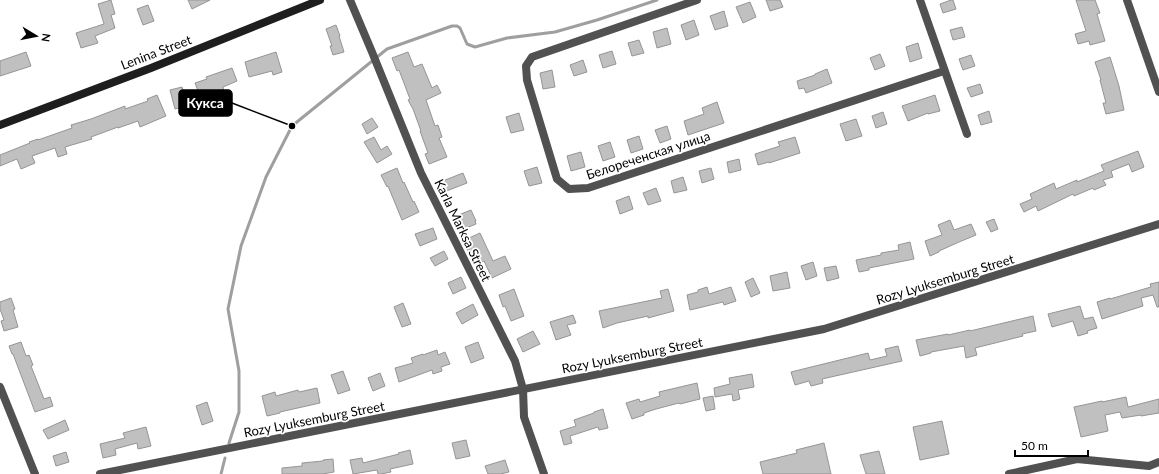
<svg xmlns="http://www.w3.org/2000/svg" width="1159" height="474" font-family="Lato,sans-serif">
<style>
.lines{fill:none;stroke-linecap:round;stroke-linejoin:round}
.stream{stroke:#9f9f9f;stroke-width:3}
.building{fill:#c0c0c0;stroke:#959595}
.street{stroke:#515151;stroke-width:8}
.secondary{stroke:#1e1e1e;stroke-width:8}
.labels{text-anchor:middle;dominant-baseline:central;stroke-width:3.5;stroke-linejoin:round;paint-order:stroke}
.street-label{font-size:13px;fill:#000;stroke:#fff}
.leader{fill:none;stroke:#000;stroke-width:1.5}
.callout-dot{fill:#000;stroke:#fff;stroke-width:1.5}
.callout{fill:#000;stroke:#000;stroke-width:1.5}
.callout-label{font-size:14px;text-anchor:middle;font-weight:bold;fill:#fff}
</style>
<rect width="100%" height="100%" fill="#fff"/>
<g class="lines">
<g class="stream">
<polyline points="229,443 239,412 239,371 228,309 241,246 266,177 292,126 387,49 452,26 457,26 460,28 467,44 475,47 507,38 555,32 597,20 657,0"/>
<polyline points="221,474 225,458"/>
</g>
</g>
<g class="building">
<polygon points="111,0 115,14 111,15 115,28 95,36 98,43 81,48 76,33 104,24 98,4"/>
<polygon points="188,0 210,0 192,9"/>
<polygon points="766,0 780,0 783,7 770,11"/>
<polygon points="951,0 953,0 956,9 943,13 940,4"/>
<polygon points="1076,0 1095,0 1100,13 1097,14 1105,41 1090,45 1089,41 1078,44 1075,34 1086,31"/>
<polygon points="750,2 756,17 743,23 736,7"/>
<polygon points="148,5 154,21 143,25 137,9"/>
<polygon points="724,11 728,26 715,30 710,16"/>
<polygon points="694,20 699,35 686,40 681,25"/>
<polygon points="336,25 340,36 339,36 344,52 333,55 330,46 332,46 326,29"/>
<polygon points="962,27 965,37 953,40 950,30"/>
<polygon points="667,28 671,44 657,48 653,32"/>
<polygon points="639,40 644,53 632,56 628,43"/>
<polygon points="918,43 922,58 910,62 906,47"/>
<polygon points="612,51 616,64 603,68 599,55"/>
<polygon points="26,52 31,66 0,76 0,61"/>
<polygon points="276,52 282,72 273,75 272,71 249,77 245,62"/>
<polygon points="408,52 414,67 422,64 432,88 437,85 441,93 426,100 435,126 438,125 442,137 439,138 447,157 429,164 425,154 428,153 420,131 421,131 413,109 408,100 410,99 399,70 397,71 392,58"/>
<polygon points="880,54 885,66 875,70 870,58"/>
<polygon points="971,55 975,66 963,70 959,59"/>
<polygon points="1110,57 1119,86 1124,110 1106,114 1103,103 1106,103 1100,80 1101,80 1095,62"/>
<polygon points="583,60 587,72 574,76 570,65"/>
<polygon points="232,68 237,81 223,87 224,92 213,96 212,92 200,96 195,83 207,79 206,77"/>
<polygon points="827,69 832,83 806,93 804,88 799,89 797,81 815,75 815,74"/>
<polygon points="552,70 555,87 543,89 540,73"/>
<polygon points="980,84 983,93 971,97 967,88"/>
<polygon points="182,87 188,106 175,109 170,90"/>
<polygon points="157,95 166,116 140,127 138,121 118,128 118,127 91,137 92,139 65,147 67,154 58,157 55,148 32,156 35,163 21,169 17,159 0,166 0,155 30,143 29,142 38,139 38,140 72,128 71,125 91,119 125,106 125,109 148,101 147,99"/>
<polygon points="935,95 940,111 928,114 928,113 908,121 902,106"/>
<polygon points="717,102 724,123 688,135 684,121 704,114 702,108"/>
<polygon points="989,111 992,122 981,125 978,115"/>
<polygon points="883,112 887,124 876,128 872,116"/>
<polygon points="519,113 524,130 511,133 506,117"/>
<polygon points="372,118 378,127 367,134 362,124"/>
<polygon points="856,119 862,136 846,141 840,124"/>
<polygon points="667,126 671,139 660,143 655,130"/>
<polygon points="639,136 643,149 631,153 627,140"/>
<polygon points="374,137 381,150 387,146 392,154 377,163 364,142"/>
<polygon points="795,137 800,153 769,163 769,162 758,165 755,154 780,146 778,142"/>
<polygon points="610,142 615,157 603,161 598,146"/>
<polygon points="1138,151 1144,167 1132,172 1129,164 1111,171 1113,177 1103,180 1106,185 1094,190 1093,188 1074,196 1073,194 1038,211 1036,206 1024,212 1020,204 1032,199 1030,194 1054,183 1056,189 1077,180 1077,182 1104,171 1101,165"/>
<polygon points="581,152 585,167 571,171 567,156"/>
<polygon points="739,159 741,170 729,173 727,162"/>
<polygon points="537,167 542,183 529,186 524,171"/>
<polygon points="397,168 403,183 404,182 413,202 414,201 419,212 402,220 388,186 387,187 381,175"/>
<polygon points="711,168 714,179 702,183 699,171"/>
<polygon points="463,173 467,183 444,192 440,182"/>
<polygon points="683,177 687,190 674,193 671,181"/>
<polygon points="656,188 661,201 648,205 643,193"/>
<polygon points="629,196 633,209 620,214 616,201"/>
<polygon points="471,210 476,221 475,221 476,224 464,229 464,227 461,228 456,216"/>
<polygon points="994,219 998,229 991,232 986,222"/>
<polygon points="950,220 954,230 971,224 976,235 959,242 939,251 939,252 930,256 925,241 942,235 938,225"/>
<polygon points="433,228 437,239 420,246 415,234"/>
<polygon points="480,233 493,261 505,256 511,269 492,278 484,261 476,265 470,250 468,251 465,244 470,241 469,238"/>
<polygon points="910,242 914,259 869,268 869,270 859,272 856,260 881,255 881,253 899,250 898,245"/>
<polygon points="444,251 448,259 435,266 430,258"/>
<polygon points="813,262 817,276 806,280 801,266"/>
<polygon points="836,266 839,278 827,281 824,268"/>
<polygon points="787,272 790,288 773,291 770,276"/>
<polygon points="461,277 466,288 453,294 448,283"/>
<polygon points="753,278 760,293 751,297 745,282"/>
<polygon points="1159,282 1159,307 1157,307 1153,295 1141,298 1143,306 1102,319 1097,302 1110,298 1110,299 1151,287 1150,284"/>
<polygon points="707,287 709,294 731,287 736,301 724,305 723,302 690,310 687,295 698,292 698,290"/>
<polygon points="514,289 524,316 511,321 505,306 503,307 499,295"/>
<polygon points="668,289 674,311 659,315 648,318 648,316 617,323 603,328 599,311 662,298 660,291"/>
<polygon points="11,298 15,309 13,310 18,327 4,331 1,321 4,320 0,309 0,302"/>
<polygon points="403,303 411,324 402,327 394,307"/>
<polygon points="473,304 478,315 462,324 456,313"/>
<polygon points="1080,306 1084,319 1093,317 1097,328 1087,331 1088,333 1078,336 1073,321 1052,327 1048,314"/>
<polygon points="573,315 576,323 567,325 571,335 556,340 550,322"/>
<polygon points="1033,316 1036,331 1022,334 1023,336 975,348 977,355 966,358 964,346 931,352 931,353 920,356 916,340 948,334 948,335 970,330 970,331"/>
<polygon points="533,331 540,344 523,352 517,339"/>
<polygon points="21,342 26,356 29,355 33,365 31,366 44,399 50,397 53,406 35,412 13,354 12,354 9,346"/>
<polygon points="478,342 484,358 471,363 465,347"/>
<polygon points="898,346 902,361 822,379 823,383 811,386 809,381 795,385 791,372 868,353 870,360 887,356 885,349"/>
<polygon points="437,350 438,355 445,352 450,364 441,367 442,371 433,374 432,370 399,382 395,368 413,363 411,358 423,354 423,355"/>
<polygon points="343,371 350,390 338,394 331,375"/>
<polygon points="380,373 385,386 373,391 368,378"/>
<polygon points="752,374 754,387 738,390 740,399 733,401 732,394 715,397 714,388 730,384 729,378"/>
<polygon points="697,383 700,399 680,404 679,403 656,409 644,413 644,415 632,419 626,403 639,399 640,402 660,396 659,392"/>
<polygon points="317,388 320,403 280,412 280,413 267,416 262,396 275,392 276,396 298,390 299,392"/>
<polygon points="713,396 715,409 706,411 703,398"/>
<polygon points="1126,397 1128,407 1159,399 1159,413 1141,416 1141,415 1122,418 1120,412 1105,415 1108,431 1081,437 1074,407 1102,401 1102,402"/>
<polygon points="207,402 213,421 202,425 196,406"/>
<polygon points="603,409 608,428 599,430 598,427 570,436 572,443 564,445 560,431 576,426 574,420 594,413 594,412"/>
<polygon points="65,420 69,430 48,439 43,430"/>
<polygon points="942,421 949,454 920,460 913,427"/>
<polygon points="146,427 151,446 138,449 137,443 115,449 116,455 103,458 100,444 125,438 123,433"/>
<polygon points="466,440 470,456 456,459 452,443"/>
<polygon points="824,443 831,474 763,474 760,462 797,453 796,450"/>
<polygon points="410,450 413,464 390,469 391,472 381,474 378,474 377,470 353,474 350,460 362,458 363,463 399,454 398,453"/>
<polygon points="879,451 885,474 866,474 860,455"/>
<polygon points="66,452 69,462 56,466 53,456"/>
<polygon points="333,459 334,472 322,474 282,474 282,468 302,466 302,463 323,461 323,460"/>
<polygon points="505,460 509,472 500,474 488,474 485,466"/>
</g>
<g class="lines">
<g class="street">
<polyline points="350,0 372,52 421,173 515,361 523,389 524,417 544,474"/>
<polyline points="697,0 532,57 526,66 527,80 557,179 569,189 588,188 944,71"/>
<polyline points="920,0 967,134"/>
<polyline points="1127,0 1159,92"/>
<polyline points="0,387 35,474"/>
<polyline points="100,474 824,329 1159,224"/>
<polyline points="1009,474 1077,459 1149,466 1159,462"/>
</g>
<polyline class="secondary" points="0,125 151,68 320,0"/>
</g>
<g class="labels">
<g class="street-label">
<text transform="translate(156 52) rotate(-21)">Lenina Street</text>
<text transform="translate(648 155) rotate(-18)">Белореченская улица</text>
<text transform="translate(463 230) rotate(64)">Karla Marksa Street</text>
<text transform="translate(945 279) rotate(-17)">Rozy Lyuksemburg Street</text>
<text transform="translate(632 355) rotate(-11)">Rozy Lyuksemburg Street</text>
<text transform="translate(314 419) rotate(-11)">Rozy Lyuksemburg Street</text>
</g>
</g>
<path class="leader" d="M292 126L232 103"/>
<circle class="callout-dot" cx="292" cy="126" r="4"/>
<rect class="callout" x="179" y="90" width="53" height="26" rx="4"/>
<g class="callout-label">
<text x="205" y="108">Кукса</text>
</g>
<g transform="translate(36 36) rotate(100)" stroke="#ffffff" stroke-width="3" paint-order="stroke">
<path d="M0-3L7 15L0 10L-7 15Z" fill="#000000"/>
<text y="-6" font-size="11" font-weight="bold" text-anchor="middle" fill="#000000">N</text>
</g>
<path d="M1015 450v6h73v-6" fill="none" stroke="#000000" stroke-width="2"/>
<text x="1021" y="450" font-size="12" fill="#000000" stroke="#ffffff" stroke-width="3" paint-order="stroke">50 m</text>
</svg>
